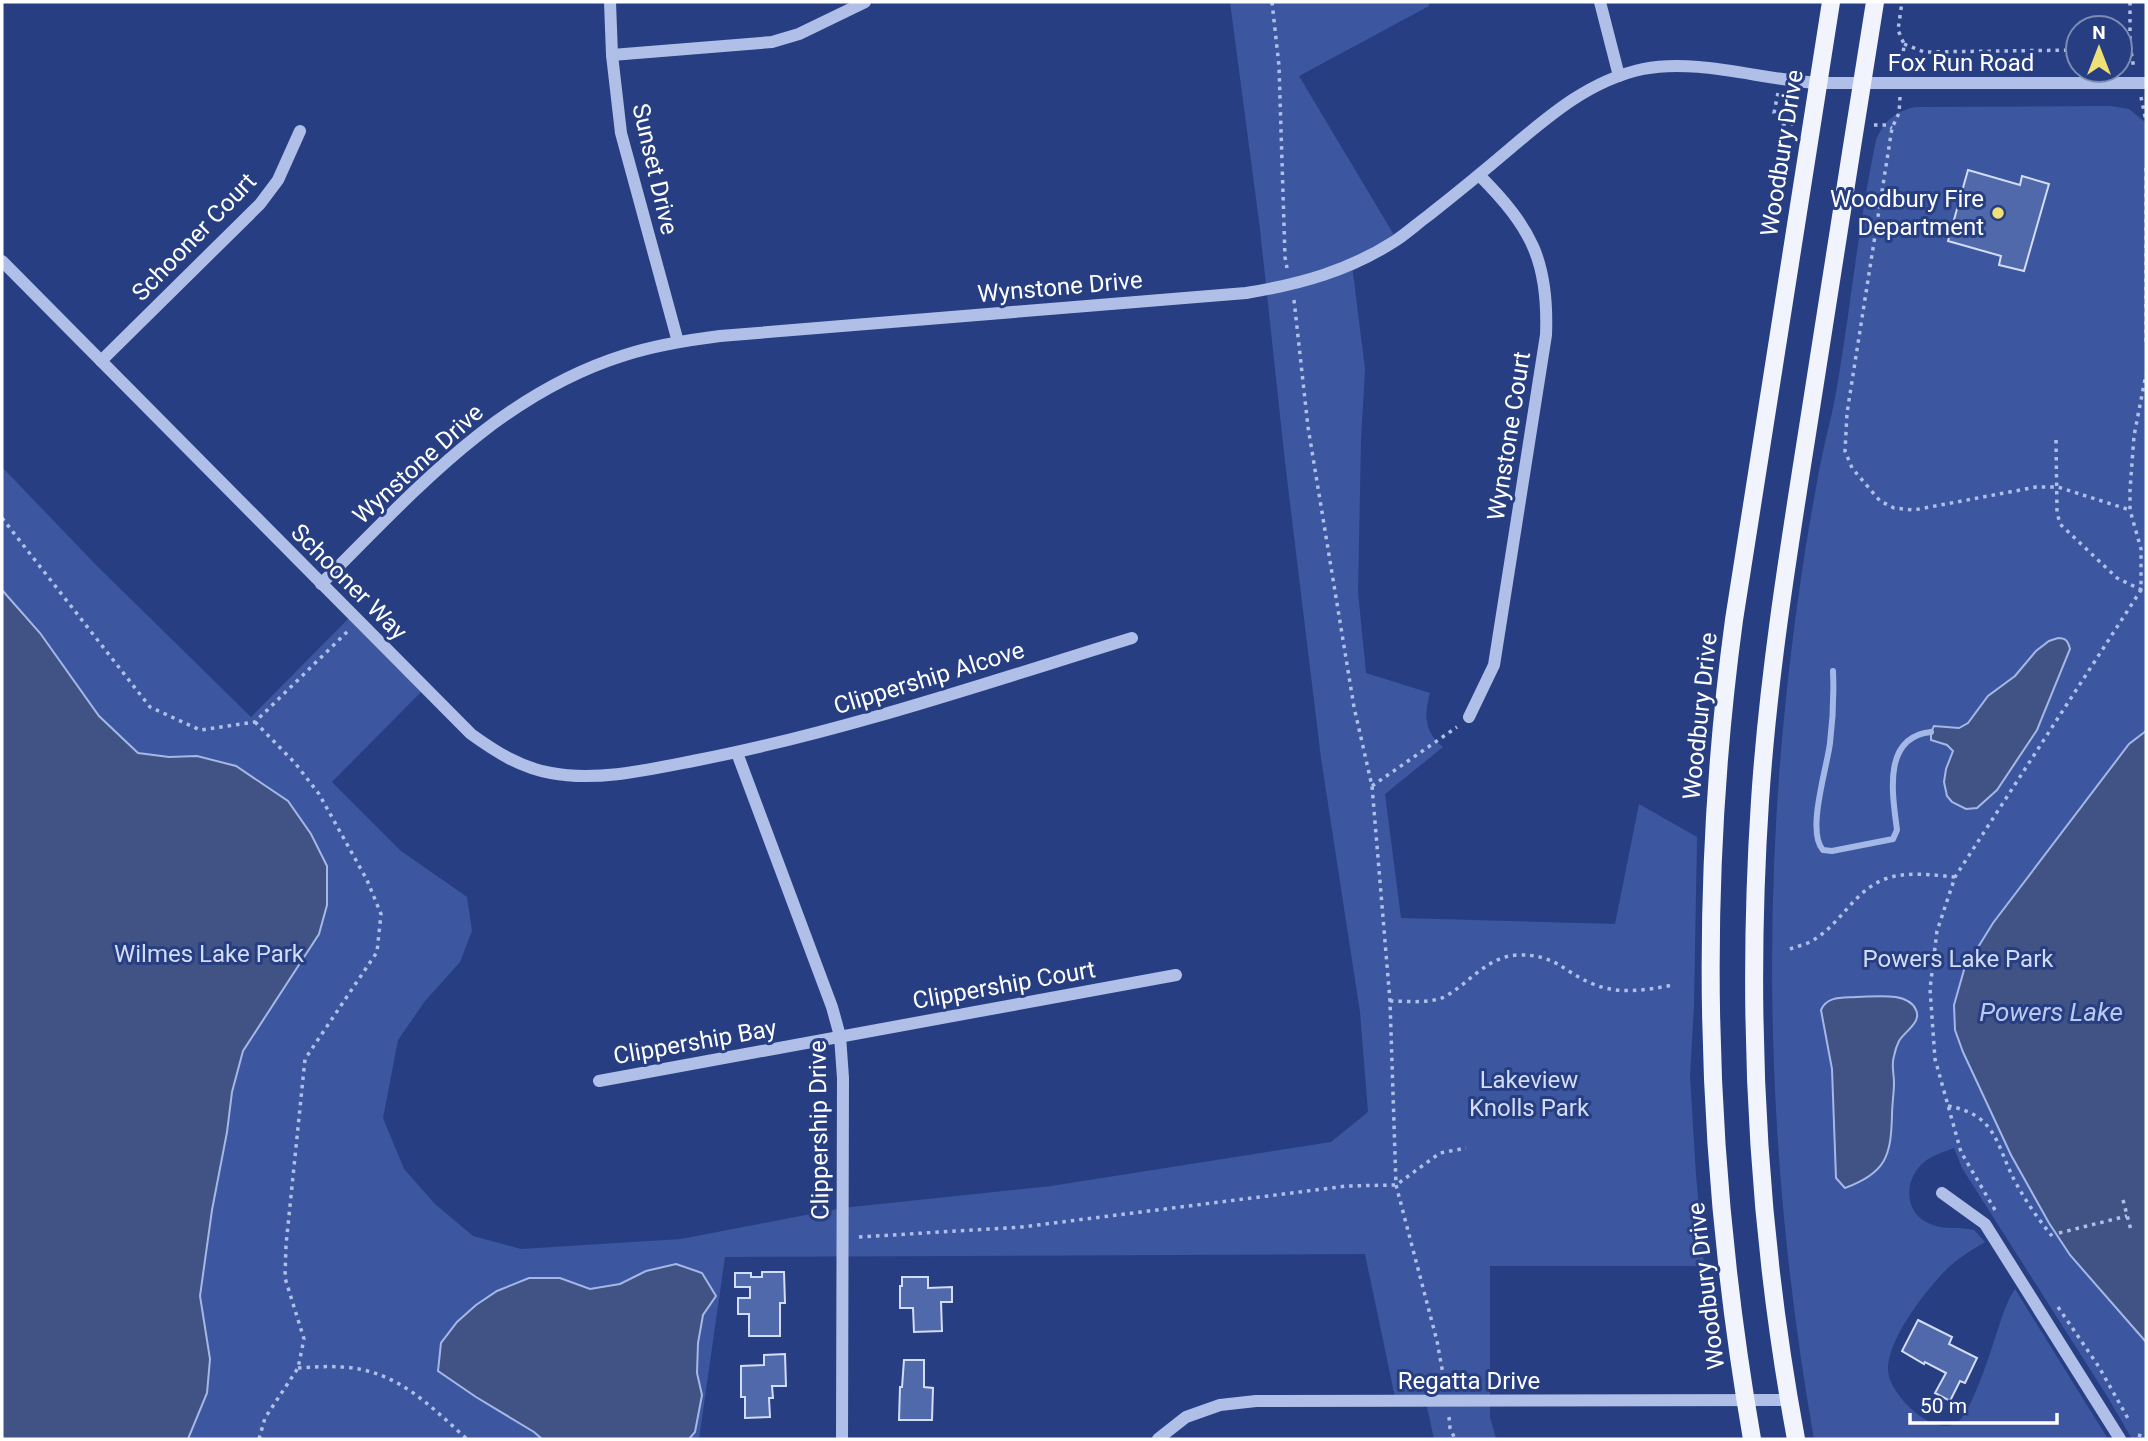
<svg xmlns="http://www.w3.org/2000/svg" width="2148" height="1441" font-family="Roboto,sans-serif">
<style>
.green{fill:#3c579f}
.water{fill:#415284;stroke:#a4b8e7;stroke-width:2}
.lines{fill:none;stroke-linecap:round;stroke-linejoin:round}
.stream{stroke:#a4b8e7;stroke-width:6}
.building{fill:#5069ab;stroke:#d3dcf5;stroke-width:2}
.path{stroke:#b0bfe7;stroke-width:3.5;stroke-dasharray:3.5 5;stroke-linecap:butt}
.minor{stroke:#b0bfe7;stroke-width:12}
.major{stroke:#f1f4fd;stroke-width:18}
.poi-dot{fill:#efe175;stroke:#273f82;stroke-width:2.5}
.labels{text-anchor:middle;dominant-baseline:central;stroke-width:6;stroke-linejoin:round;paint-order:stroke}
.street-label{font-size:24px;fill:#fff;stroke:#273f82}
.poi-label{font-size:24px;fill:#fff;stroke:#273f82;text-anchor:end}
.park-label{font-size:24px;fill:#d3dcf5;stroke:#273f82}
.water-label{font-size:26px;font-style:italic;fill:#bbc9ee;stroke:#273f82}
</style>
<rect width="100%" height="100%" fill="#273f82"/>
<g class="green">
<path d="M1230 2H1429V6L1299 76 1397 240 1352 265 1365 369 1361 440 1358 592 1366 673 1430 693C1424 714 1424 733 1443 747L1385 794 1401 918 1615 924 1639 804 1697 837 1694 1004 1690 1077 1696 1175 1704 1266H1490V1417L1496 1439H1434L1426 1402H1396L1365 1254 725 1257 699 1439H2V467L97 566 251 717 352 615 425 688 332 782 401 851 467 897 472 931 460 962 425 1001 398 1040 383 1118 404 1169 435 1204 473 1236 521 1249 681 1239 842 1208 1051 1186 1331 1142 1368 1112 1360 1012 1321 758 1285 462 1260 229Z"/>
<path d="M2110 106 2129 109 2146 123V1439H2132L2107 1396 1962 1168 1954 1148C1944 1152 1933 1155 1924 1162 1905 1178 1903 1209 1926 1222 1942 1231 1958 1226 1974 1230L1985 1242C1973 1249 1960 1257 1950 1266 1928 1287 1887 1339 1888 1370 1888 1394 1936 1441 1959 1421 1966 1414 1971 1402 1975 1393 1983 1375 1989 1357 1995 1338 2001 1321 2005 1304 2015 1289L2108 1439H1814C1771 1195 1760 946 1786 698 1794 624 1804 550 1818 477 1823 447 1832 417 1837 387 1851 305 1859 221 1876 140 1884 121 1895 111 1916 107Z"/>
</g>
<g class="water">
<polygon points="2,590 40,633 99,716 138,753 169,757 197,756 236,766 288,801 311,834 327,866 327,905 319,934 243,1051 232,1092 227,1132 212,1210 200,1296 210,1359 207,1393 188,1439 2,1439"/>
<path d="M2058 638C2066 638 2068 641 2070 649L2037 730 1997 790 1977 808 1966 809 1952 802 1947 796 1944 782 1946 769 1953 751 1947 745 1931 740V732L1934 726 1959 728 1968 723 1988 696 2015 676 2036 651 2049 641Z"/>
<polygon points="2146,731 2146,1342 2070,1255 2049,1223 2011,1155 1963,1052 1955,1030 1954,1005 1964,970 1993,923 2129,744"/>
<path d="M1856 997C1873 997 1908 991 1916 1010 1922 1022 1904 1032 1899 1041 1897 1045 1895 1051 1894 1056 1891 1065 1894 1073 1894 1083 1894 1093 1892 1104 1892 1115 1891 1156 1886 1173 1845 1188L1836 1178 1832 1069 1821 1010C1827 996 1842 998 1856 997Z"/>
<polygon points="676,1264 702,1273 716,1296 703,1315 698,1343 697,1373 702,1395 695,1432 689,1439 542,1439 534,1432 476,1397 438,1371 441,1343 457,1322 476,1305 497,1291 529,1278 560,1278 590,1289 620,1284 646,1271"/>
</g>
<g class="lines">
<path class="stream" d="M1833 671C1834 695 1833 719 1830 743 1827 768 1806 832 1823 850L1832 851 1893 839 1897 830C1893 797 1881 737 1931 732"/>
</g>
<g class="building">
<polygon points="1968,170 2020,185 2022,176 2049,184 2024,271 1999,265 2001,256 1948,241"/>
<polygon points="762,1272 784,1272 785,1303 780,1303 780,1336 749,1336 749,1314 738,1314 738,1298 750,1298 750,1287 735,1287 735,1273 751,1273 751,1277 762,1277"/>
<polygon points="902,1277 928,1277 928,1288 952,1287 952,1302 941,1302 942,1331 914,1332 913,1308 900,1308 900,1286 902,1286"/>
<polygon points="1918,1320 1952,1337 1949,1344 1977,1358 1965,1383 1960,1381 1950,1401 1935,1393 1946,1373 1925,1362 1924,1364 1902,1351"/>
<polygon points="785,1354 786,1386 772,1386 773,1398 769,1398 770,1417 745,1418 745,1397 741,1397 741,1366 764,1365 764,1355"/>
<polygon points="904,1360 924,1360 924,1387 933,1388 932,1420 899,1420 900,1387 902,1387"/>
</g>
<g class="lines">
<g class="path">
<polyline points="1272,2 1279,66 1285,257 1287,268"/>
<polyline points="2130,2 2130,45 2134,69"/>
<polyline points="1904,44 1924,52 2078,50"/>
<polyline points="2120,50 2130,49"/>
<polyline points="1902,68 1904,44 1898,30 1902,2"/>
<polyline points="1778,93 1774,113 1783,124 1793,124"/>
<polyline points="1900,97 1899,113 1892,128 1847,413 1845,451 1852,468 1880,501 1894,508 1914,510 2036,487 2058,487 2130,510"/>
<polyline points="2141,97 2146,121"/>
<polyline points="1874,125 1886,125 1892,128"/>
<polyline points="2146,168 2146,345"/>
<polyline points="1294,300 1308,427 1354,707 1372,786 1390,1001 1396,1185 1437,1341 1445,1385"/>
<polyline points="2056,440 2057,512 2060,524 2117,578 2146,592"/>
<polyline points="2,518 150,707 200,730 255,722 349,630"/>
<polyline points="255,722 295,763 319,794 367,880 381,914 377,952 305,1059 286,1245 285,1278 304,1339 298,1368 265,1418 259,1439"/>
<polyline points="1372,786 1457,727"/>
<path d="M1790 949C1798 946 1808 944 1815 939 1842 922 1854 891 1885 879 1906 871 1933 875 1955 877"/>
<path d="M1390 1001C1407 1001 1428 1004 1444 997 1469 984 1487 956 1518 955 1556 954 1563 972 1593 984 1619 995 1646 990 1673 985"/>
<path d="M1948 1106C1999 1115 1996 1148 2017 1185 2027 1203 2039 1220 2052 1236"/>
<polyline points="2123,1200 2131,1230"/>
<polyline points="1995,1210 1961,1152 1935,1059 1930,989 1937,931 1955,877 2141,590 2141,549 2130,510 2130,490 2134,436 2146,374"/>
<polyline points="2059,1233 2127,1216"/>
<polyline points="859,1237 1022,1227 1347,1186 1396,1185 1440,1153 1466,1148"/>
<polyline points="2058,1307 2099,1367 2130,1422"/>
<path d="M298 1368C313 1367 328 1366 342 1367 397 1370 429 1405 467 1439"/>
<polyline points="1449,1417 1450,1428 1455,1439"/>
<polyline points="2138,1435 2146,1437"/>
</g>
<g class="minor">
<polyline points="610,2 612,55 621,133 678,342"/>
<polyline points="1600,2 1619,76"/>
<polyline points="612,55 772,42 799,34 865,2"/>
<path d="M2 261 471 734C496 752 521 768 551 773 598 782 652 769 698 760 846 731 989 682 1132 638"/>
<polyline points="101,361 260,204 278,180 300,131"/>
<path d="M321 584C413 493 497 395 625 355 656 345 688 340 720 336L1246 293C1301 284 1348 271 1395 241 1407 233 1418 223 1429 215 1457 193 1485 170 1512 147 1551 114 1591 80 1643 69 1698 58 1762 80 1818 83H2146"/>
<path d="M1469 717 1494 665 1546 335C1549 261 1531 227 1479 175"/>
<polyline points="737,753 832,1007 840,1036 843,1078 842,1439"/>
<polyline points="599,1081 1176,975"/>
<polyline points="1942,1193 1985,1224 2120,1439"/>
<polyline points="1158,1439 1186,1417 1220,1405 1256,1401 1789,1400"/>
</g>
<g class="major">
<path d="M1752 1439C1705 1168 1697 893 1734 620L1831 2"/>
<path d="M1796 1439C1757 1229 1746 1014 1760 801 1768 680 1787 560 1806 440 1828 294 1852 148 1875 2"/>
</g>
</g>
<circle class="poi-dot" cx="1998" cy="213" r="7"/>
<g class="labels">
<g class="street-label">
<text x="1961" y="63">Fox Run Road</text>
<text transform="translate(1782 153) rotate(-81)">Woodbury Drive</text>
<text transform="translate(655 169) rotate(77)">Sunset Drive</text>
<text transform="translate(194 237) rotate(-46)">Schooner Court</text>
<text transform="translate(1060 287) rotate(-5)">Wynstone Drive</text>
<text transform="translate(1509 436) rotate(-81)">Wynstone Court</text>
<text transform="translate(418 464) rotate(-42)">Wynstone Drive</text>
<text transform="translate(349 582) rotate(45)">Schooner Way</text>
<text transform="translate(929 678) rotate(-17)">Clippership Alcove</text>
<text transform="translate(1700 716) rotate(-84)">Woodbury Drive</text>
<text transform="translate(1004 985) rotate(-10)">Clippership Court</text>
<text transform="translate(695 1042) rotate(-10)">Clippership Bay</text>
<text transform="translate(819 1130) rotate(-91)">Clippership Drive</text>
<text transform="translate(1706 1286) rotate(-97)">Woodbury Drive</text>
<text x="1469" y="1381">Regatta Drive</text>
</g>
<g class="poi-label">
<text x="1984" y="199">Woodbury Fire<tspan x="1984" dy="28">Department</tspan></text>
</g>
<g class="park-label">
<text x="209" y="954">Wilmes Lake Park</text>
<text x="1958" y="959">Powers Lake Park</text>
<text x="1529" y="1080">Lakeview<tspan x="1529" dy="28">Knolls Park</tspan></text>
</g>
<g class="water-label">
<text x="2051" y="1012">Powers Lake</text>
</g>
</g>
<rect width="2148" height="1441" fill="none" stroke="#ffffff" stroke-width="7"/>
<g transform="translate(2099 49)"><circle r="33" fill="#273f82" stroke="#7d8cb4" stroke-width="2"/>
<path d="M0-5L12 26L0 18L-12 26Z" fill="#efe175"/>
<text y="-10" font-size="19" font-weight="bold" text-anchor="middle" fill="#ffffff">N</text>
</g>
<path d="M1910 1413v10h147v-10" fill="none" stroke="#ffffff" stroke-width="3.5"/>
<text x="1920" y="1413" font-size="21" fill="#ffffff" stroke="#273f82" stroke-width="5" paint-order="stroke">50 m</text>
</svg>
